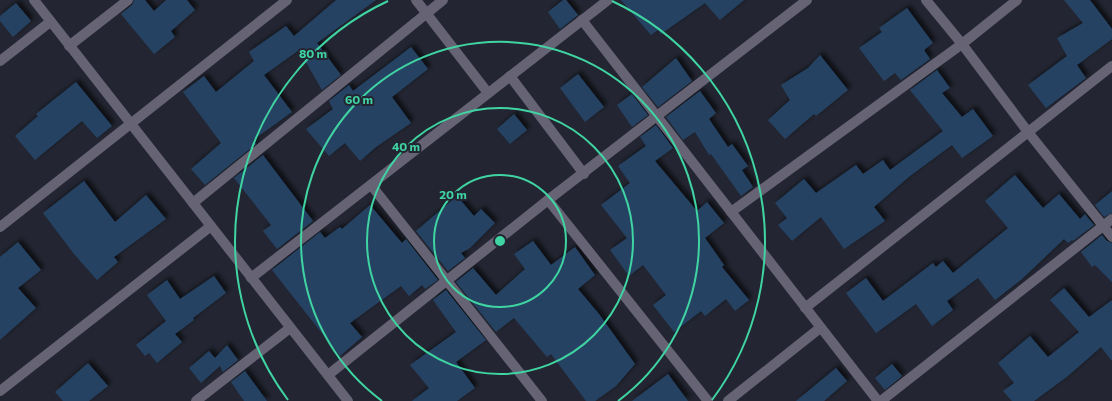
<svg xmlns="http://www.w3.org/2000/svg" width="1112" height="401" font-family="Commissioner,sans-serif">
<style>
.building{fill:#254363;filter:url(#shadow)}
.lines{fill:none;stroke-linecap:round;stroke-linejoin:round}
.minor{stroke:#666375;stroke-width:10}
.ring{fill:none;stroke:#3fd4a2;stroke-width:2}
.centre{fill:#3fd4a2;stroke:#232632;stroke-width:2}
.ring-label{font-size:12px;text-anchor:middle;font-weight:bold;fill:#3fd4a2;stroke:#232632;stroke-width:4;stroke-linejoin:round;paint-order:stroke}
</style>
<defs>
<filter id="shadow"><feDropShadow dx="3.5" dy="-3.5" stdDeviation="2" flood-color="#0009"/></filter>
</defs>
<rect width="100%" height="100%" fill="#232632"/>
<g class="building">
<polygon points="134,0 145,0 154,11 166,0 187,0 195,10 171,31 175,37 154,54 121,14 132,5"/>
<polygon points="336,0 376,0 317,43 341,75 322,90 299,50 264,75 292,112 253,140 256,144 205,185 191,169 221,143 183,92 204,76 216,92 254,61 249,52 286,26 294,36"/>
<polygon points="563,0 566,0 578,15 560,29 548,12"/>
<polygon points="621,0 744,0 720,20 705,3 661,34 658,30 651,35"/>
<polygon points="1064,0 1090,0 1112,29 1112,39 1077,65 1086,78 1046,108 1028,85 1067,56 1057,38 1083,23"/>
<polygon points="16,3 31,21 13,37 0,21 0,16"/>
<polygon points="907,8 933,43 924,50 930,59 901,80 895,73 884,81 859,48 882,32 879,28"/>
<polygon points="411,47 428,69 392,97 411,123 376,147 360,161 345,143 329,156 306,129 333,109 329,101 349,85 353,91"/>
<polygon points="820,55 848,90 816,116 814,114 785,139 768,120 790,100 781,85 808,68"/>
<polygon points="676,58 692,81 658,107 642,87"/>
<polygon points="937,70 950,88 942,93 962,117 973,109 993,136 962,158 952,145 910,176 874,207 885,221 844,249 821,217 792,241 778,225 787,218 775,203 804,179 816,193 856,165 863,174 883,160 890,170 943,131 910,90"/>
<polygon points="578,74 604,107 585,122 560,88"/>
<polygon points="76,82 112,126 97,138 82,121 35,160 15,136 38,116 36,114"/>
<polygon points="700,91 716,113 709,119 728,147 732,144 748,166 742,170 753,187 741,196 711,154 709,155 695,132 683,140 666,117"/>
<polygon points="632,94 648,115 632,127 617,105"/>
<polygon points="514,114 527,130 510,144 497,129"/>
<polygon points="656,125 673,148 655,161 697,211 707,202 724,223 705,238 724,265 722,267 749,300 735,311 726,299 705,316 701,311 674,332 653,305 666,295 643,265 629,276 610,250 627,238 601,205 630,183 618,166 646,146 640,137"/>
<polygon points="263,155 313,221 277,249 263,231 271,225 234,178"/>
<polygon points="1015,175 1043,208 1059,194 1080,219 1085,214 1094,225 1073,241 1072,240 1068,243 1064,239 1022,279 995,300 978,278 947,301 953,310 932,326 916,304 876,333 846,293 866,278 883,301 933,263 936,267 943,261 953,273 1008,228 985,201"/>
<polygon points="84,181 115,222 146,195 166,219 114,257 118,262 97,280 74,254 43,213"/>
<polygon points="1112,191 1112,213 1104,217 1095,205"/>
<polygon points="457,196 474,216 481,209 495,223 470,248 461,253 465,258 448,271 416,231"/>
<polygon points="370,205 402,243 406,239 438,280 425,289 422,285 409,296 401,286 350,323 362,337 340,356 272,270 320,232 325,238 340,227 342,229"/>
<polygon points="1102,235 1107,241 1112,243 1112,282 1095,265 1092,267 1081,252"/>
<polygon points="533,241 551,265 575,247 595,275 578,289 599,314 635,364 616,386 595,401 586,401 551,354 547,357 514,318 496,332 456,282 473,268 496,295 525,269 514,254"/>
<polygon points="18,242 41,270 18,288 36,308 0,340 0,257"/>
<polygon points="214,276 226,293 193,318 194,320 175,334 182,342 157,363 149,353 145,356 136,345 166,321 147,295 167,280 180,299"/>
<polygon points="1064,288 1089,317 1112,300 1112,361 1101,347 1068,376 1034,401 1012,401 1003,391 1014,383 998,363 1030,336 1048,357 1079,332 1050,300"/>
<polygon points="446,290 486,340 456,362 475,388 457,401 412,401 429,388 410,365 456,332 433,300"/>
<polygon points="227,345 238,360 223,372 220,366 201,383 189,368 209,351 215,358"/>
<polygon points="88,363 108,386 89,401 63,401 55,392"/>
<polygon points="892,364 902,376 885,390 875,378"/>
<polygon points="836,368 847,381 824,401 796,401"/>
<polygon points="245,371 267,401 244,401 231,382"/>
<polygon points="668,374 688,401 632,401"/>
</g>
<g class="lines">
<g class="minor">
<polyline points="34,0 348,401"/>
<polyline points="416,0 488,93"/>
<polyline points="926,0 962,44 1028,132 1112,237"/>
<polyline points="582,20 878,401"/>
<polyline points="69,46 128,0"/>
<polyline points="0,61 50,22"/>
<polyline points="510,76 584,174"/>
<polyline points="371,185 542,401"/>
<polyline points="548,200 708,401"/>
<polyline points="193,203 443,0"/>
<polyline points="731,212 962,44 1017,0"/>
<polyline points="0,227 287,0"/>
<polyline points="251,278 608,0"/>
<polyline points="805,308 1112,66"/>
<polyline points="328,375 548,200 807,0"/>
<polyline points="0,391 211,226"/>
<polyline points="196,401 290,328"/>
<polyline points="728,401 820,328"/>
<polyline points="881,401 1112,219"/>
</g>
</g>
<g class="ring">
<circle cx="500" cy="241" r="66"/>
<circle cx="500" cy="241" r="133"/>
<path d="M382 401A199 199 0 1 1 618 401"/>
<path d="M288 400A265 265 0 0 1 388 1M612 1A265 265 0 0 1 712 400"/>
</g>
<circle cx="500" cy="241" r="6" class="centre"/>
<g class="ring-label">
<text x="313" y="58">80 m</text>
<text x="359" y="104">60 m</text>
<text x="406" y="151">40 m</text>
<text x="453" y="199">20 m</text>
</g>
</svg>
